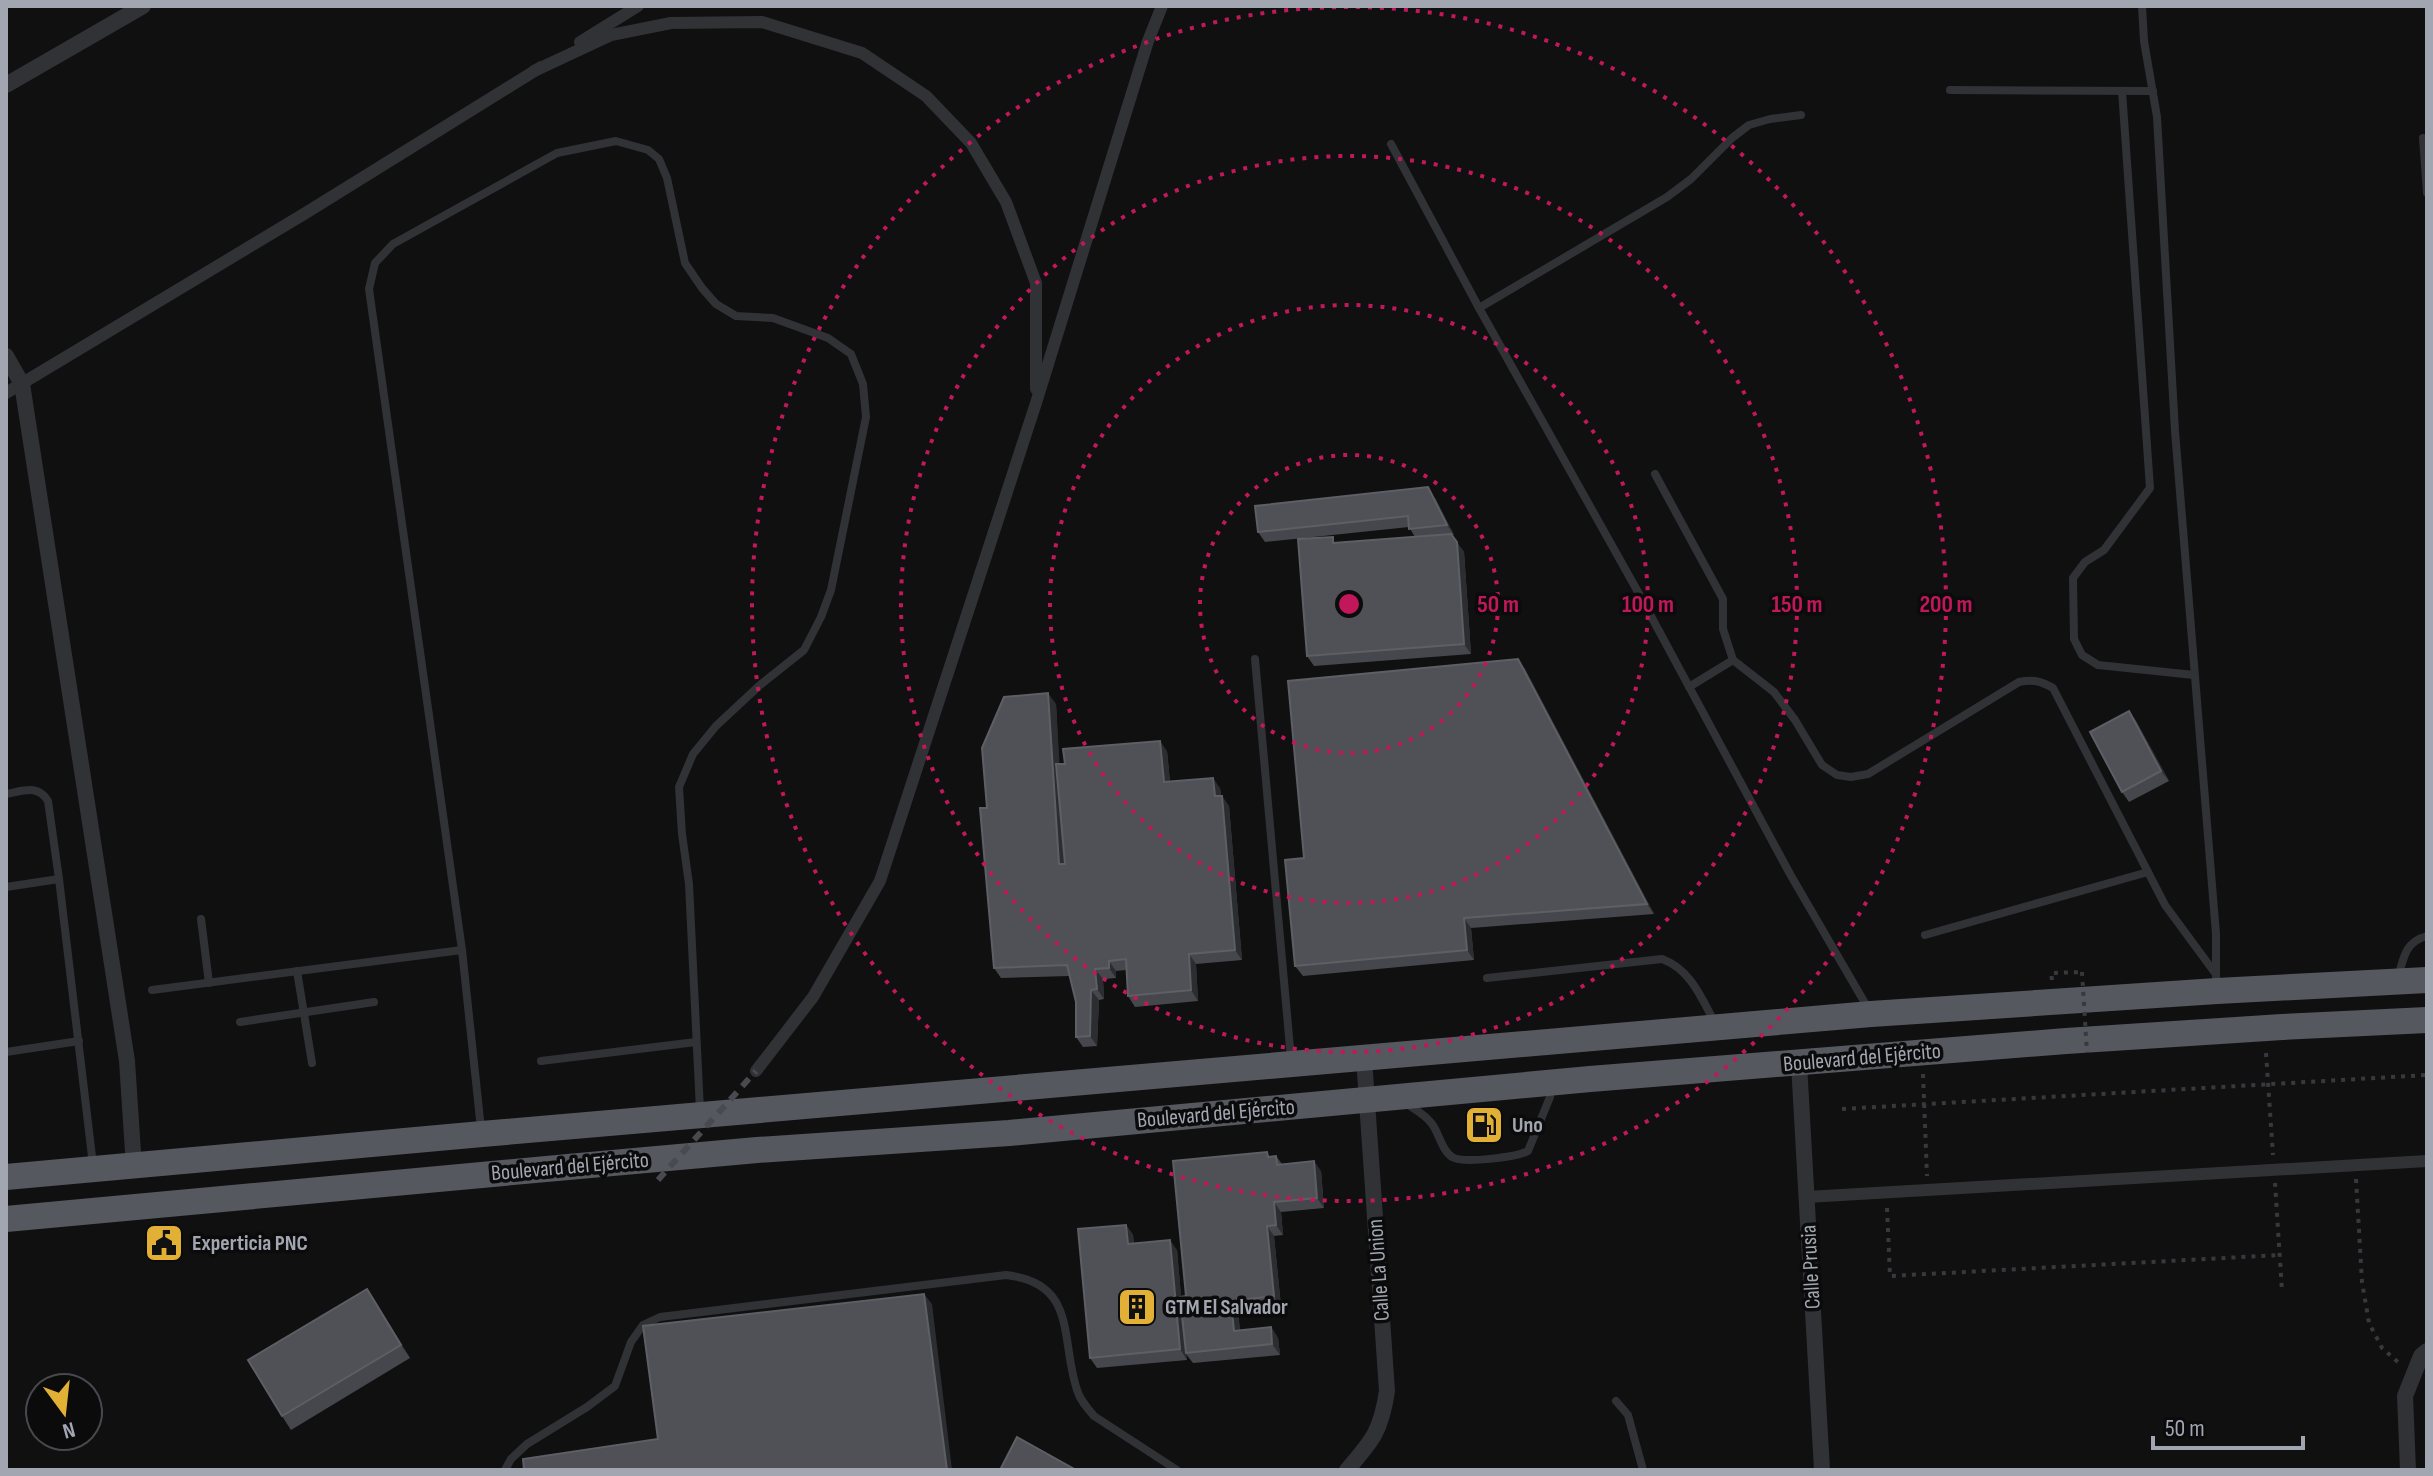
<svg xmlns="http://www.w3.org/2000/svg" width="2433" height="1476" font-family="'Sofia Sans Condensed',sans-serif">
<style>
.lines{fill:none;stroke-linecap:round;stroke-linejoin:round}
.path{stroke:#37393d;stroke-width:4;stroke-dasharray:4 6;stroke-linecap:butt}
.service{stroke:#313236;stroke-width:8}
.pedestrian{stroke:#313236;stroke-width:12}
.minor{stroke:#313236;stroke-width:16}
.trunk{stroke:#55585e;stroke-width:26}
.rail{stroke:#484a4f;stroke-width:6;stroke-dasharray:10 8;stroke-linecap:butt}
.path-bridge{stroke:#37393d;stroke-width:4;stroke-dasharray:4 6;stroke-linecap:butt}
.wall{fill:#46474c}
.shaded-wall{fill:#2c2d30}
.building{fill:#505157;stroke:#5d5f65;stroke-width:2}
.ring{fill:none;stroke:#c2185b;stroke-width:4;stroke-dasharray:4 8}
.labels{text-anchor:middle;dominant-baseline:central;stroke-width:7;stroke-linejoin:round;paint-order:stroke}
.street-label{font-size:22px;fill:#a2a6b1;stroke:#0b0b0c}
.poi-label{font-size:22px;font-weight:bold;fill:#a2a6b1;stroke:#0b0b0c;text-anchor:start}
.centre{fill:#c2185b;stroke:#0b0b0c;stroke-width:4}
.ring-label{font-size:24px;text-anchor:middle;font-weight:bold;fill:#c2185b;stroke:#0b0b0c;stroke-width:7;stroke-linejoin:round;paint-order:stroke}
</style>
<rect width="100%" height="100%" fill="#101011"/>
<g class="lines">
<g class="path">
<polyline points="2052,980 2051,973 2082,972"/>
<polyline points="2266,1053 2273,1155"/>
<polyline points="1923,1074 1927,1176"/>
<polyline points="1842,1109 2427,1075"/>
<polyline points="2356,1179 2362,1282 2369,1323 2382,1348 2399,1363"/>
<polyline points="2275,1183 2282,1291"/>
<polyline points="1887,1208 1890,1276 2280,1255"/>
</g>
<g class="service">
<polyline points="2142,6 2144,41 2157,117 2175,431 2216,934 2216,986"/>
<polyline points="1950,90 2153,91"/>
<polyline points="2122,91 2150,488 2104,550 2085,562 2073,578 2074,639 2082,655 2098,665 2194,675"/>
<polyline points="2423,138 2427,193"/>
<polyline points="1391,144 1479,308 1638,592 1790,874 1869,1010"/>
<polyline points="1479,308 1667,197 1691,179 1732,138 1749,125 1770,119 1801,115"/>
<path d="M1655 474 1723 599V629L1733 660 1774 692 1795 720 1822 765 1837 775 1851 777 1868 774 2019 682C2032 679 2041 681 2053 688L2165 905 2215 973"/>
<polyline points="1255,659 1291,1059"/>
<polyline points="1689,687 1733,660"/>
<path d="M6 794C23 791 38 784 48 801L59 879 93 1165"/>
<polyline points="6,887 59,879"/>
<polyline points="201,919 209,983"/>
<polyline points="1925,935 2148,872"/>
<polyline points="462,950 369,289 375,263 393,244 557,153 616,141 648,150 659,159 667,178 685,263 702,288 716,304 736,316 773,318 828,338 851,354 863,384 866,417 831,590 821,617 804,650 760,685 716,726 693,754 679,787 682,834 689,884 700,1110"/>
<polyline points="297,971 312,1063"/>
<path d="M2398 977C2404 957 2405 942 2427 936"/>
<path d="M1487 978 1662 959C1690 969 1701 997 1715 1023"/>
<polyline points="152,990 462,950 481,1129"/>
<polyline points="240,1022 374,1002"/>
<polyline points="6,1052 79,1041"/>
<polyline points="541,1061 696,1042"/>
<path d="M1407 1104C1416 1110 1426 1115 1432 1124 1439 1133 1442 1151 1452 1157 1463 1164 1517 1157 1528 1151L1550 1097"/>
<polyline points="1616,1401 1628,1415 1643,1470"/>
<path d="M505 1470 511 1459 527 1444 587 1407 615 1386 631 1342 643 1325 660 1317 1006 1275C1078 1283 1060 1339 1077 1390 1080 1400 1087 1408 1094 1416L1177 1470"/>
</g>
<g class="pedestrian">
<polyline points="580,42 638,6"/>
<polyline points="534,71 611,35 671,23 762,22 862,53 926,96 971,143 1006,202 1036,283 1036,389"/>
<polyline points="6,393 304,214 541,67"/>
<polyline points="756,1071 813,997 880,881 1036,403 1148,41 1162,6"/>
<polyline points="1807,1197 2427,1161"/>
</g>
<g class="minor">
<polyline points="6,85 143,6"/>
<polyline points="6,356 22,384 127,1061 134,1167"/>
<polyline points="1799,1064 1822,1470"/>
<path d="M1347 1470C1373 1440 1381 1431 1387 1391L1364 1058"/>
<polyline points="2408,1470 2405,1396 2421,1356 2427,1351"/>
</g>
<g class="trunk">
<polyline points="6,1177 482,1134 1871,1014 2217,991 2427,980"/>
<polyline points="6,1219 568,1167 757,1150 1009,1133 1590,1079 2066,1041 2282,1027 2427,1020"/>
</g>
<polyline class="rail" points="658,1180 756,1071"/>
<polyline class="path-bridge" points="2082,972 2087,1053"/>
</g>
<g class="wall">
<polygon points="1435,498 1454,535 1451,535 1464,552 1471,654 1314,666 1307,656 1337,543 1415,537 1409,527 1265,542 1258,532"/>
<polygon points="1518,659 1525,669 1654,914 1471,928 1474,960 1303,976 1295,966"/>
<polygon points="1056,704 1059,764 1167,751 1170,782 1220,788 1221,796 1229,806 1242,960 1196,964 1198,1001 1135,1007 1128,996 1126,970 1116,971 1116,978 1103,979 1104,999 1099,1000 1097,1046 1083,1047 1076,1037 1076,1002 1070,976 1001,978 994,968 987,808"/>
<polygon points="2129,711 2136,721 2169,781 2129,802 2122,792"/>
<polygon points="1276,1156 1282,1164 1321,1171 1324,1208 1281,1212 1283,1235 1274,1236 1281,1306 1238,1311 1240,1331 1271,1327 1278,1338 1280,1355 1193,1363 1186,1354 1187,1360 1097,1368 1090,1358 1126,1225 1133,1235 1134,1244 1177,1250 1181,1297 1186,1296 1270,1157"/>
<polygon points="367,1289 410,1358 291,1430 282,1416"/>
</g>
<g class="shaded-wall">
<polygon points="1428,487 1435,498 1454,535 1447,525"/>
<polygon points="1457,542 1464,552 1471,654 1464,644"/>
<polygon points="1518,659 1525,669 1654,914 1647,904"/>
<polygon points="1048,693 1056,704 1066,874 1059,864"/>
<polygon points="2129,711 2136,721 2169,781 2161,771"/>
<polygon points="1160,741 1167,751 1171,792 1164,782"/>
<polygon points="1213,778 1220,788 1222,806 1215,796"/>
<polygon points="1222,796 1229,806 1242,960 1235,950"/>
<polygon points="1464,918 1471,928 1474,960 1467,950"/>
<polygon points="1189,954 1196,964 1198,1001 1191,990"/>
<polygon points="1109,961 1116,971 1116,978 1109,968"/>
<polygon points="1095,969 1103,979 1104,999 1097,989"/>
<polygon points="1091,990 1099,1000 1097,1046 1090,1036"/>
<polygon points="1314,1161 1321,1171 1324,1208 1317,1198"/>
<polygon points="1274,1202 1281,1212 1283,1235 1276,1225"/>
<polygon points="1126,1225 1133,1235 1135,1255 1128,1244"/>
<polygon points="1267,1226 1274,1236 1281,1306 1274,1296"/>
<polygon points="1170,1240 1177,1250 1187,1360 1180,1349"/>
<polygon points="367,1289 376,1302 410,1358 401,1345"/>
<polygon points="924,1294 932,1304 952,1470 947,1470"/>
<polygon points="1231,1301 1238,1311 1241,1341 1234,1331"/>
<polygon points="1271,1327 1278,1338 1280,1355 1272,1344"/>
</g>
<g class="building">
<polygon points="1428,487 1447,525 1409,529 1408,516 1258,532 1255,506"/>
<polygon points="1451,534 1457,542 1464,644 1307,656 1298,539 1333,537 1333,543"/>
<polygon points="1518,659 1647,904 1464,918 1467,950 1295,966 1285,860 1304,858 1288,681"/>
<polygon points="1048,693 1059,864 1065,864 1056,764 1065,764 1063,749 1160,741 1164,782 1213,778 1215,796 1222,796 1235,950 1189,954 1191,990 1128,996 1126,959 1109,961 1109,968 1095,969 1097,989 1091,990 1090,1036 1076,1037 1076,1002 1067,965 994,968 980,808 987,808 982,748 1004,697"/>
<polygon points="2129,711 2161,771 2122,792 2090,732"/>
<polygon points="1267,1152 1268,1157 1276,1156 1277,1165 1314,1161 1317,1198 1274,1202 1276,1225 1267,1226 1274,1296 1231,1301 1234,1331 1271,1327 1272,1344 1186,1353 1180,1297 1186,1296 1173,1161"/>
<polygon points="1126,1225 1128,1244 1170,1240 1180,1349 1090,1358 1078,1229"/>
<polygon points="367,1289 401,1345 282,1416 248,1360"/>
<polygon points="924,1294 947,1470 524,1470 523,1459 658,1439 643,1326"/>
<polygon points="1017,1437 1076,1470 1000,1470"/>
</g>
<g class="ring">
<circle cx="1349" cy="604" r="149"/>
<circle cx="1349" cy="604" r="299"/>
<circle cx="1349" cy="604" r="448"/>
<circle cx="1349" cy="604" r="597"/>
</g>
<defs>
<symbol id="fuel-square" viewBox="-11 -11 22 22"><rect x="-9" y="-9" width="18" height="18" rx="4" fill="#e3b036" stroke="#0b0b0c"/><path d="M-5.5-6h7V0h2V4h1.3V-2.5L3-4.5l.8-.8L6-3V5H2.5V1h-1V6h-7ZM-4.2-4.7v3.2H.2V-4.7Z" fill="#111"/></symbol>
<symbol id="civic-square" viewBox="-11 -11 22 22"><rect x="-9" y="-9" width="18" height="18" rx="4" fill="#e3b036" stroke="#0b0b0c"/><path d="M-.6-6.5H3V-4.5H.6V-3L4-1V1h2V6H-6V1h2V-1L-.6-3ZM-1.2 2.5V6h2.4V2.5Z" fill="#111"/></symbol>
<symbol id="building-square" viewBox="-11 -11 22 22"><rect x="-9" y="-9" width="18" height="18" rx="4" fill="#e3b036" stroke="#0b0b0c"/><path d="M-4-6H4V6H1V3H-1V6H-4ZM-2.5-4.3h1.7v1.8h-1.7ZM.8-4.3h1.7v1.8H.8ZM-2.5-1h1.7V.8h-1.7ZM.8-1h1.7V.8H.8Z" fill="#111"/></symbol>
</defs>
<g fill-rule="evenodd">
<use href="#fuel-square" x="1462" y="1103" width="44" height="44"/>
<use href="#civic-square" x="142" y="1221" width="44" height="44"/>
<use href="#building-square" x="1115" y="1285" width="44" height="44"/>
</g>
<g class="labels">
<g class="street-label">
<text transform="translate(1862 1058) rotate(-5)">Boulevard del Ejército</text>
<text transform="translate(1216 1114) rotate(-5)">Boulevard del Ejército</text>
<text transform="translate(570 1167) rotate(-5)">Boulevard del Ejército</text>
<text transform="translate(1811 1267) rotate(-93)">Calle Prusia</text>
<text transform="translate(1379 1270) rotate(-94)">Calle La Union</text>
</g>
<g class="poi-label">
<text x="1512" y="1125">Uno</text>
<text x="192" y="1243">Experticia PNC</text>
<text x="1165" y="1307">GTM El Salvador</text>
</g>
</g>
<circle cx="1349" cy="604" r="12" class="centre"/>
<g class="ring-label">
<text x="1498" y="612">50 m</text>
<text x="1648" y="612">100 m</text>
<text x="1797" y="612">150 m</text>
<text x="1946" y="612">200 m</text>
</g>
<rect width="2433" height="1476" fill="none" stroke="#a2a6b1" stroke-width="16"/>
<g transform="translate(64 1412) rotate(165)"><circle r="38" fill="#0b0b0c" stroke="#47494e" stroke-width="2"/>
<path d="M0-6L14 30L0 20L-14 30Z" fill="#e3b036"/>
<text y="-12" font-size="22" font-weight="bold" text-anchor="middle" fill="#a2a6b1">N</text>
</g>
<path d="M2153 1436v12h150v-12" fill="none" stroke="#a2a6b1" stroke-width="4"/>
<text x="2165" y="1436" font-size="24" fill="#a2a6b1" stroke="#0b0b0c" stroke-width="6" paint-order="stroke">50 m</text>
</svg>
